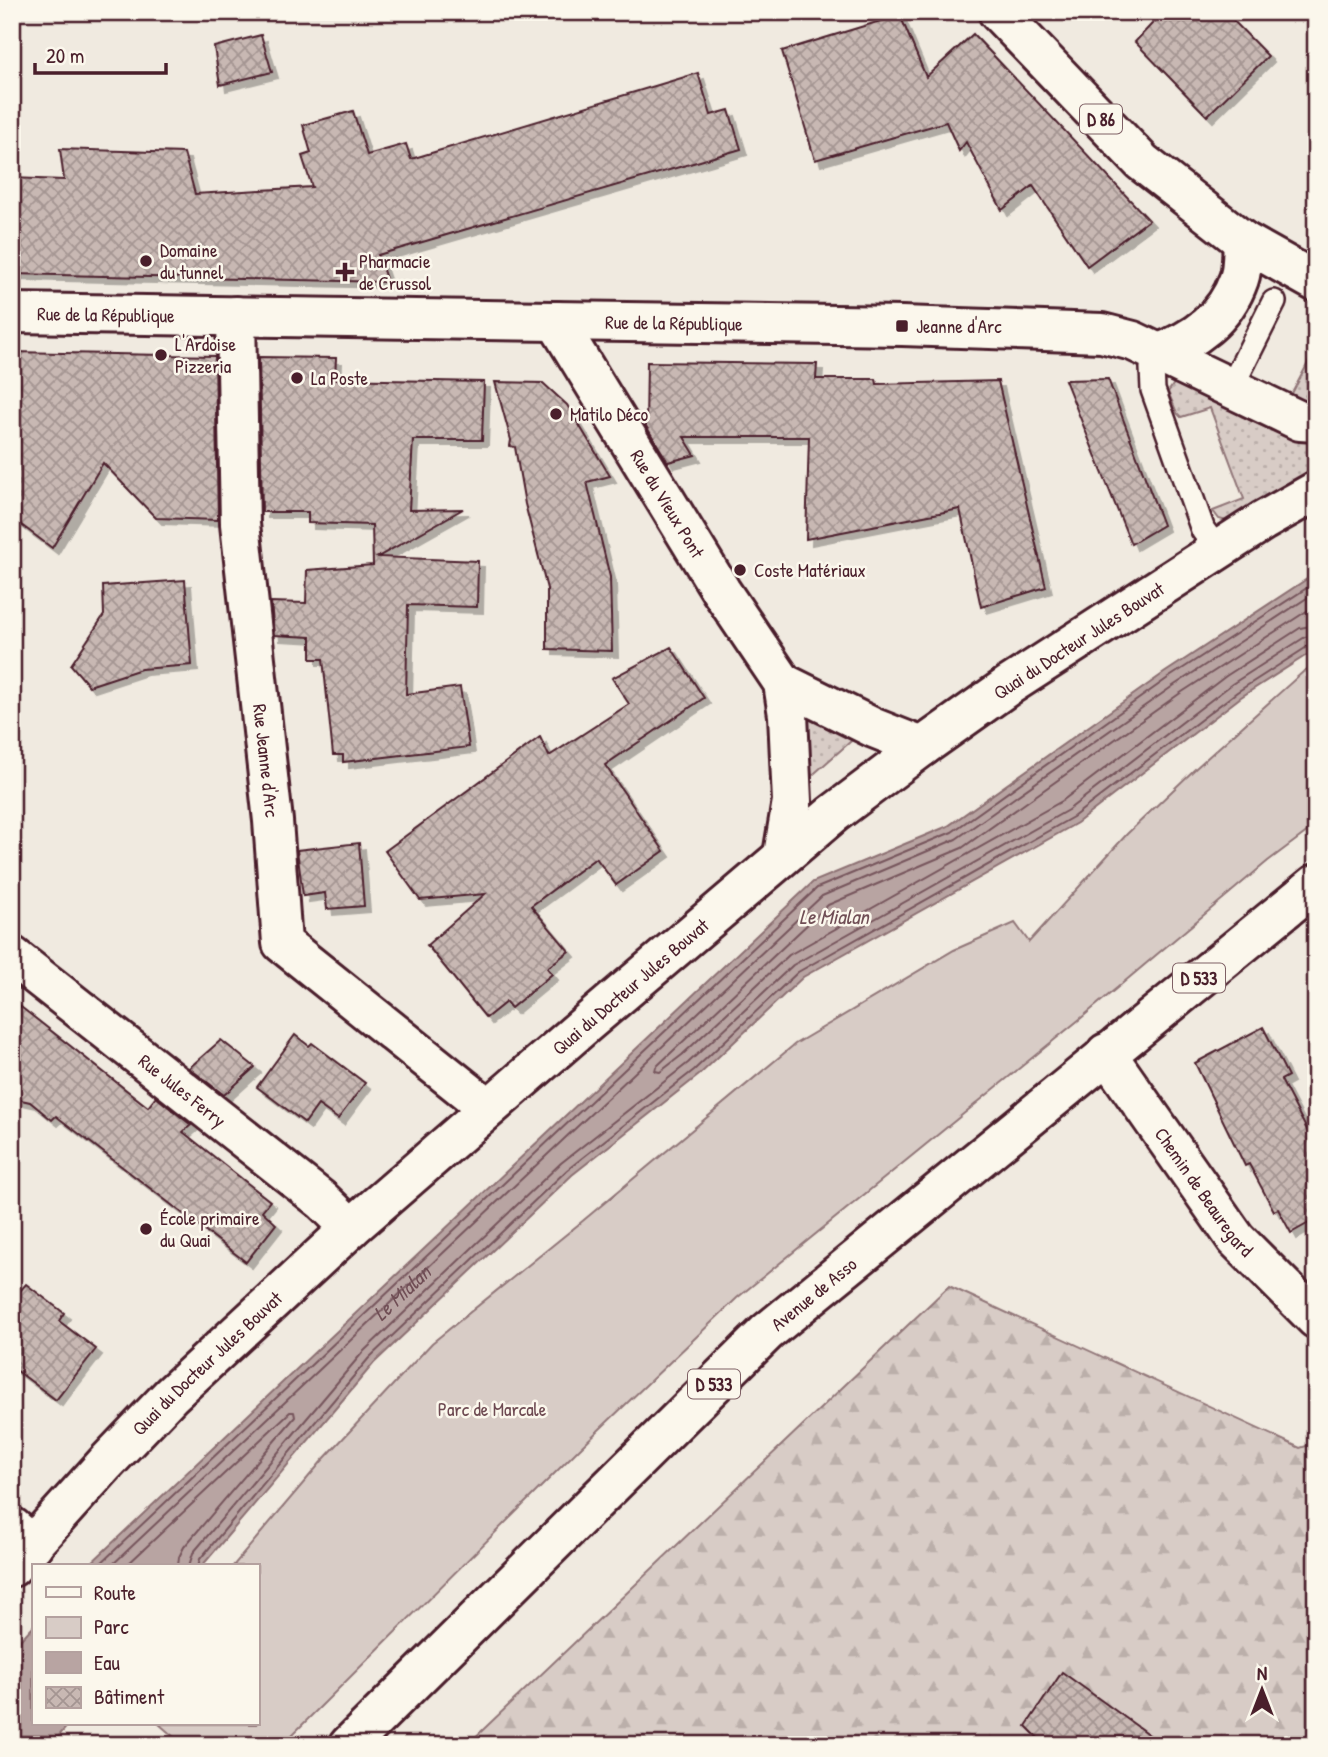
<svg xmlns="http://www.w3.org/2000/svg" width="1328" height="1757" font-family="'Patrick Hand',sans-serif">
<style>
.grass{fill:url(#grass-dots);stroke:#917678;stroke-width:2}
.forest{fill:url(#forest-firs);stroke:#917678;stroke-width:2}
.green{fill:#d8ccc6;stroke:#917678;stroke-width:2}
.water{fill:#b8a4a2;stroke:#8c6f72;stroke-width:2}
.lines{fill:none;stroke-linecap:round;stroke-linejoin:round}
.shore{stroke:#76545b;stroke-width:2}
.building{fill:url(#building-cross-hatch);stroke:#4a1f2b;stroke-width:2;filter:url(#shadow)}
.service-casing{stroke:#4a1f2b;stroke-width:28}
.minor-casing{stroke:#4a1f2b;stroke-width:44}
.tertiary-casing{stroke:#4a1f2b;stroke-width:44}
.primary-casing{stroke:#4a1f2b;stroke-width:44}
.service{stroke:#fbf7ec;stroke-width:23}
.minor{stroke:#fbf7ec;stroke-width:38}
.tertiary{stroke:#fbf7ec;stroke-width:38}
.primary{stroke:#fbf7ec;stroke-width:38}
.poi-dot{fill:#4a1f2b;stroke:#fbf7ec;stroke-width:2.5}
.labels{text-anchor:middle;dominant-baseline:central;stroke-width:5;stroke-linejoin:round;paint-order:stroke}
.shield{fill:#fbf7ec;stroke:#7f6065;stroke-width:2}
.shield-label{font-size:18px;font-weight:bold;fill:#4a1f2b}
.poi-label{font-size:19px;fill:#4a1f2b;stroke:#fbf7ec;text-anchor:start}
.street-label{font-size:19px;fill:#4a1f2b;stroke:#fbf7ec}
.park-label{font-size:19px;fill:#6e4a52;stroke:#fbf7ec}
.water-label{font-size:21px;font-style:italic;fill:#704e55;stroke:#fbf7ec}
</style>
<defs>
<pattern id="grass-dots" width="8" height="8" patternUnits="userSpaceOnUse" patternTransform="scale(1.75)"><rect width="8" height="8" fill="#d8ccc6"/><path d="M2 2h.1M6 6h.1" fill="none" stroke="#bbafaa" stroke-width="1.8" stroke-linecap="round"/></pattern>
<pattern id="forest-firs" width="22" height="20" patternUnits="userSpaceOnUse" patternTransform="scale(1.75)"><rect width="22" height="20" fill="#d8ccc6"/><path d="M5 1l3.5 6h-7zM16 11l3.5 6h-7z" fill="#bbafaa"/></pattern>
<pattern id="building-cross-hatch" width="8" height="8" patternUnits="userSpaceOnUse" patternTransform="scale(1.75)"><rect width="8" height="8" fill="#c8b8b3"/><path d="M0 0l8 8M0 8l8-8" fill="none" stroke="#a49592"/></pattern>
<filter id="shadow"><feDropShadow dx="6" dy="6" stdDeviation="0" flood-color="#0004"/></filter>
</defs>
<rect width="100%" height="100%" fill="#f0eae0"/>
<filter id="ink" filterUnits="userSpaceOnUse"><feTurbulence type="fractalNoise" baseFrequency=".0143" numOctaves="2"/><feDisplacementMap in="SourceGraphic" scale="14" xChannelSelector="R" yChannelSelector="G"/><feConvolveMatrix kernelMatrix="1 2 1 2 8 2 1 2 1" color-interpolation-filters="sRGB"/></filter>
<g filter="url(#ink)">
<g class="grass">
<polygon points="1316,348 1316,405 1290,397"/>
<path d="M1177 379C1217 401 1269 438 1316 442V481L1230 522 1219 519 1213 511 1244 499 1210 408 1181 417 1177 413 1168 392Z"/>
<polygon points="798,708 859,734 799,787"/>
</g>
<polygon class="forest" points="949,1286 1300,1448 1316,1443 1316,1745 467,1745"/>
<polygon class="green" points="1316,664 1316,825 1268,861 1080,1019 737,1298 580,1448 282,1745 183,1745 159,1724 257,1724 257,1566 233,1566 322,1461 432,1343 579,1224 795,1044 954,950 1015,923 1029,942 1127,834 1196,768 1304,671"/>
<g class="water">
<polygon points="1316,573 1316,649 1241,697 1077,823 803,977 699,1075 572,1175 374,1363 202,1566 88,1566 813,882 948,826 1164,673"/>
<polygon points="33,1626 33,1724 69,1724 51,1745 12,1745 12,1649"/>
</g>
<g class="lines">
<g class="shore">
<polyline points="1316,605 1179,694 962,848 828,905 656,1067 655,1071 660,1072 682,1055 789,955 1062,801 1226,676 1300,628 1316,625"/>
<polyline points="98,1566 817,888 952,832 1168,678 1316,582"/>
<path id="s1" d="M111 1566 822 896 956 839 1173 686 1316 592"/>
<polyline points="126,1566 290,1412 294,1412 295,1417 184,1547 179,1557 178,1566"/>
<polyline points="189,1566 193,1553 363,1352 561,1163 688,1063 793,965 1068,810 1232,684 1305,637 1316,635"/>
<polyline points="198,1566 200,1559 369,1358 567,1170 694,1070 798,972 1073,817 1237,692 1310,645 1316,644"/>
</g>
</g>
<g class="building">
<polygon points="1163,12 1225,12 1268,56 1207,116 1135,42"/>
<polygon points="900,15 926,77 973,34 1149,220 1087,266 1033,186 1002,210 966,142 959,151 946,122 815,160 782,51"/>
<polygon points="261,35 272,72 220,85 214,47"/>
<polygon points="698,73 711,115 729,110 741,149 378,255 387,282 12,274 12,178 64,180 60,149 184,153 195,194 312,187 302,156 311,153 303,125 353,111 367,155 406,144 411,159"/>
<polygon points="12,352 215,356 218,520 156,518 103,463 52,548 12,518"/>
<polygon points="259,357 336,358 335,379 484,382 482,440 413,440 409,510 463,509 378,557 478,561 477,607 408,605 406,694 460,687 469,747 343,762 343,755 333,755 323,659 311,659 311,637 274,635 271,602 306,603 307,570 373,565 372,525 308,523 308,512 262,512"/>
<polygon points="647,362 817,364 816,379 876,379 877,384 998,381 1046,587 981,607 960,509 806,539 809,437 684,437 695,455 668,462 646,426"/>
<polygon points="1108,379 1163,525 1131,544 1065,380"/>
<polygon points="495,382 543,383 567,405 610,476 587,482 610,577 612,651 547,649 547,589 525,504 515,447 510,446 511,440"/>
<polygon points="185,580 192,665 141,669 89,686 71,665 104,615 103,586"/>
<polygon points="671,647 704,698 605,765 664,851 616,885 596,858 531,906 569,951 547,968 552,974 511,1008 506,1002 486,1018 427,945 485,894 420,900 385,851 540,737 549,756 629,704 612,678"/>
<polygon points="359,843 364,906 327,909 325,893 303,896 297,850"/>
<polygon points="12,1000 148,1107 156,1097 191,1125 183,1132 270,1201 262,1211 276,1224 246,1262 56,1116 52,1120 30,1102 12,1098"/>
<polygon points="1263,1027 1288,1076 1281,1080 1316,1147 1316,1219 1291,1233 1278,1209 1274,1211 1249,1164 1245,1166 1195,1063"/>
<polygon points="295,1035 309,1046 312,1043 365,1083 338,1119 318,1105 305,1123 257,1087"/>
<polygon points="221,1040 255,1067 224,1095 189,1068"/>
<polygon points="26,1284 64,1313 59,1321 96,1349 56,1400 12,1367 12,1300"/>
<polygon points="1062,1672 1163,1745 1045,1745 1026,1726"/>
</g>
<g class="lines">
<defs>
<g id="service">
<polyline points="1157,354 1152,368 1153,390 1203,530 1218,550"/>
<polyline points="1231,388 1274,302"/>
</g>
<g id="minor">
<path id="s2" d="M236 316 240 524 273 821 282 943 488 1108"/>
<path id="s3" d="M556 321 721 591 783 683 788 715 792 801 783 855"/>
<polyline points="783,683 874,728 922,747"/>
<path id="s4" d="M12 956 323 1201 351 1228"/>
<path id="s5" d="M1106 1053 1236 1239 1316 1319"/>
<polyline points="12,1527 33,1545"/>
</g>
<g id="tertiary">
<path id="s6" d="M12 313 902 326 1102 333 1133 341 1300 421 1316 422"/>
<path d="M1157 354C1194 340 1225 319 1239 279 1243 268 1242 253 1243 241"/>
<path id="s7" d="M12 1567 105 1464 171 1395 351 1228 586 1024 833 814 922 747 1008 686 1263 521 1316 491"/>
</g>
<g id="primary">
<polyline points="998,12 1142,162 1243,241 1316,282"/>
<path id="s8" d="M349 1745 767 1332 1316 884"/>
</g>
</defs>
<use href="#service" class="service-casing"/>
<use href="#minor" class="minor-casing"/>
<use href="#tertiary" class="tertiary-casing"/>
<use href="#primary" class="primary-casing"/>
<use href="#service" class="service"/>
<use href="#minor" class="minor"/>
<use href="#tertiary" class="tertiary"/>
<use href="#primary" class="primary"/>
</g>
</g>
<g class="poi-dot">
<circle cx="146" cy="261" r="7"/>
<path d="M341.5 261.5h7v7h7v7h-7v7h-7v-7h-7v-7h7z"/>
<rect x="895" y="319" width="14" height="14" rx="3.5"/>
<circle cx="161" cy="355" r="7"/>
<circle cx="297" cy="378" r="7"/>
<circle cx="556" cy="414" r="7"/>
<circle cx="740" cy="570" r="7"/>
<circle cx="146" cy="1229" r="7"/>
</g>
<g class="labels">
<g class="shield">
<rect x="1080" y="104.5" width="42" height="29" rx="5"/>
<rect x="1173" y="963.5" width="52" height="29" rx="5"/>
<rect x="688" y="1369.5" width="52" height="29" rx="5"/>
</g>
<g class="shield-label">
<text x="1101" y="119">D 86</text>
<text x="1199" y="978">D 533</text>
<text x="714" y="1384">D 533</text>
</g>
<g class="poi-label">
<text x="160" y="250">Domaine<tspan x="160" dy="22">du tunnel</tspan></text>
<text x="359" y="261">Pharmacie<tspan x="359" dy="22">de Crussol</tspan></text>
<text x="916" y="326">Jeanne d'Arc</text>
<text x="175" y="344">L'Ardoise<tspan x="175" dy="22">Pizzeria</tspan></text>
<text x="311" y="378">La Poste</text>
<text x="570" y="414">Matilo Déco</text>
<text x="754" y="570">Coste Matériaux</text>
<text x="160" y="1218">École primaire<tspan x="160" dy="22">du Quai</tspan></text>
</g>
<g class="street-label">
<text stroke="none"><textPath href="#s6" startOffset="94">Rue de la République</textPath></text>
<text stroke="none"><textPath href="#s6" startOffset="662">Rue de la République</textPath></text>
<text stroke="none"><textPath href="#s3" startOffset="214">Rue du Vieux Pont</textPath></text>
<text stroke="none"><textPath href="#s7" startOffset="1416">Quai du Docteur Jules Bouvat</textPath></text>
<text stroke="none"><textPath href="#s2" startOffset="446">Rue Jeanne d'Arc</textPath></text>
<text stroke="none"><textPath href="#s7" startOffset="849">Quai du Docteur Jules Bouvat</textPath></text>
<text stroke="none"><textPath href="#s4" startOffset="217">Rue Jules Ferry</textPath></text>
<text stroke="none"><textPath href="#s5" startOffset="170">Chemin de Beauregard</textPath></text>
<text stroke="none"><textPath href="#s8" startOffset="648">Avenue de Asso</textPath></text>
<text stroke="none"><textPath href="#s7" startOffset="282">Quai du Docteur Jules Bouvat</textPath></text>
</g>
<g class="park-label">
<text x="492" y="1409">Parc de Marcale</text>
</g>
<g class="water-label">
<text x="834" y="916">Le Mialan</text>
<text stroke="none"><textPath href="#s1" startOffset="399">Le Mialan</textPath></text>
</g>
</g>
<rect width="1328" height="1757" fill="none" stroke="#fbf7ec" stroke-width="42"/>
<rect x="21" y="21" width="1286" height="1715" fill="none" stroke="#4a1f2b" stroke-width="2.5" filter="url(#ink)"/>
<rect x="32" y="1564" width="228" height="161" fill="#fbf7ec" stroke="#b4a19f" stroke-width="2"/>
<rect x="46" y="1587" width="35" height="10" fill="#fbf7ec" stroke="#b4a19f" stroke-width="2"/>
<text x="94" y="1600" font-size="21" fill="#4a1f2b">Route</text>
<rect x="46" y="1617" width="35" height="21" fill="#d8ccc6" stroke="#b4a19f" stroke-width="2"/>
<text x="94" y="1634" font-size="21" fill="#4a1f2b">Parc</text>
<rect x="46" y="1652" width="35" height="21" fill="#b8a4a2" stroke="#b4a19f" stroke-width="2"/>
<text x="94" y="1670" font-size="21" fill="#4a1f2b">Eau</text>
<rect x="46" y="1687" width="35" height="21" fill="url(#building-cross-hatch)" stroke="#b4a19f" stroke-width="2"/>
<text x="94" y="1704" font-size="21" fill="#4a1f2b">Bâtiment</text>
<g transform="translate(1262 1690)" stroke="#fbf7ec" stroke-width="5" paint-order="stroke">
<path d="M0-5L12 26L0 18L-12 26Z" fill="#4a1f2b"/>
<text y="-10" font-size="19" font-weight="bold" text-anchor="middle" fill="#4a1f2b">N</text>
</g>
<path d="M35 63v10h131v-10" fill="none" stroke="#4a1f2b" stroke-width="3.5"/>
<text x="46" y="63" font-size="21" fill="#4a1f2b" stroke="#fbf7ec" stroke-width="5" paint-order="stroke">20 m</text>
</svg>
